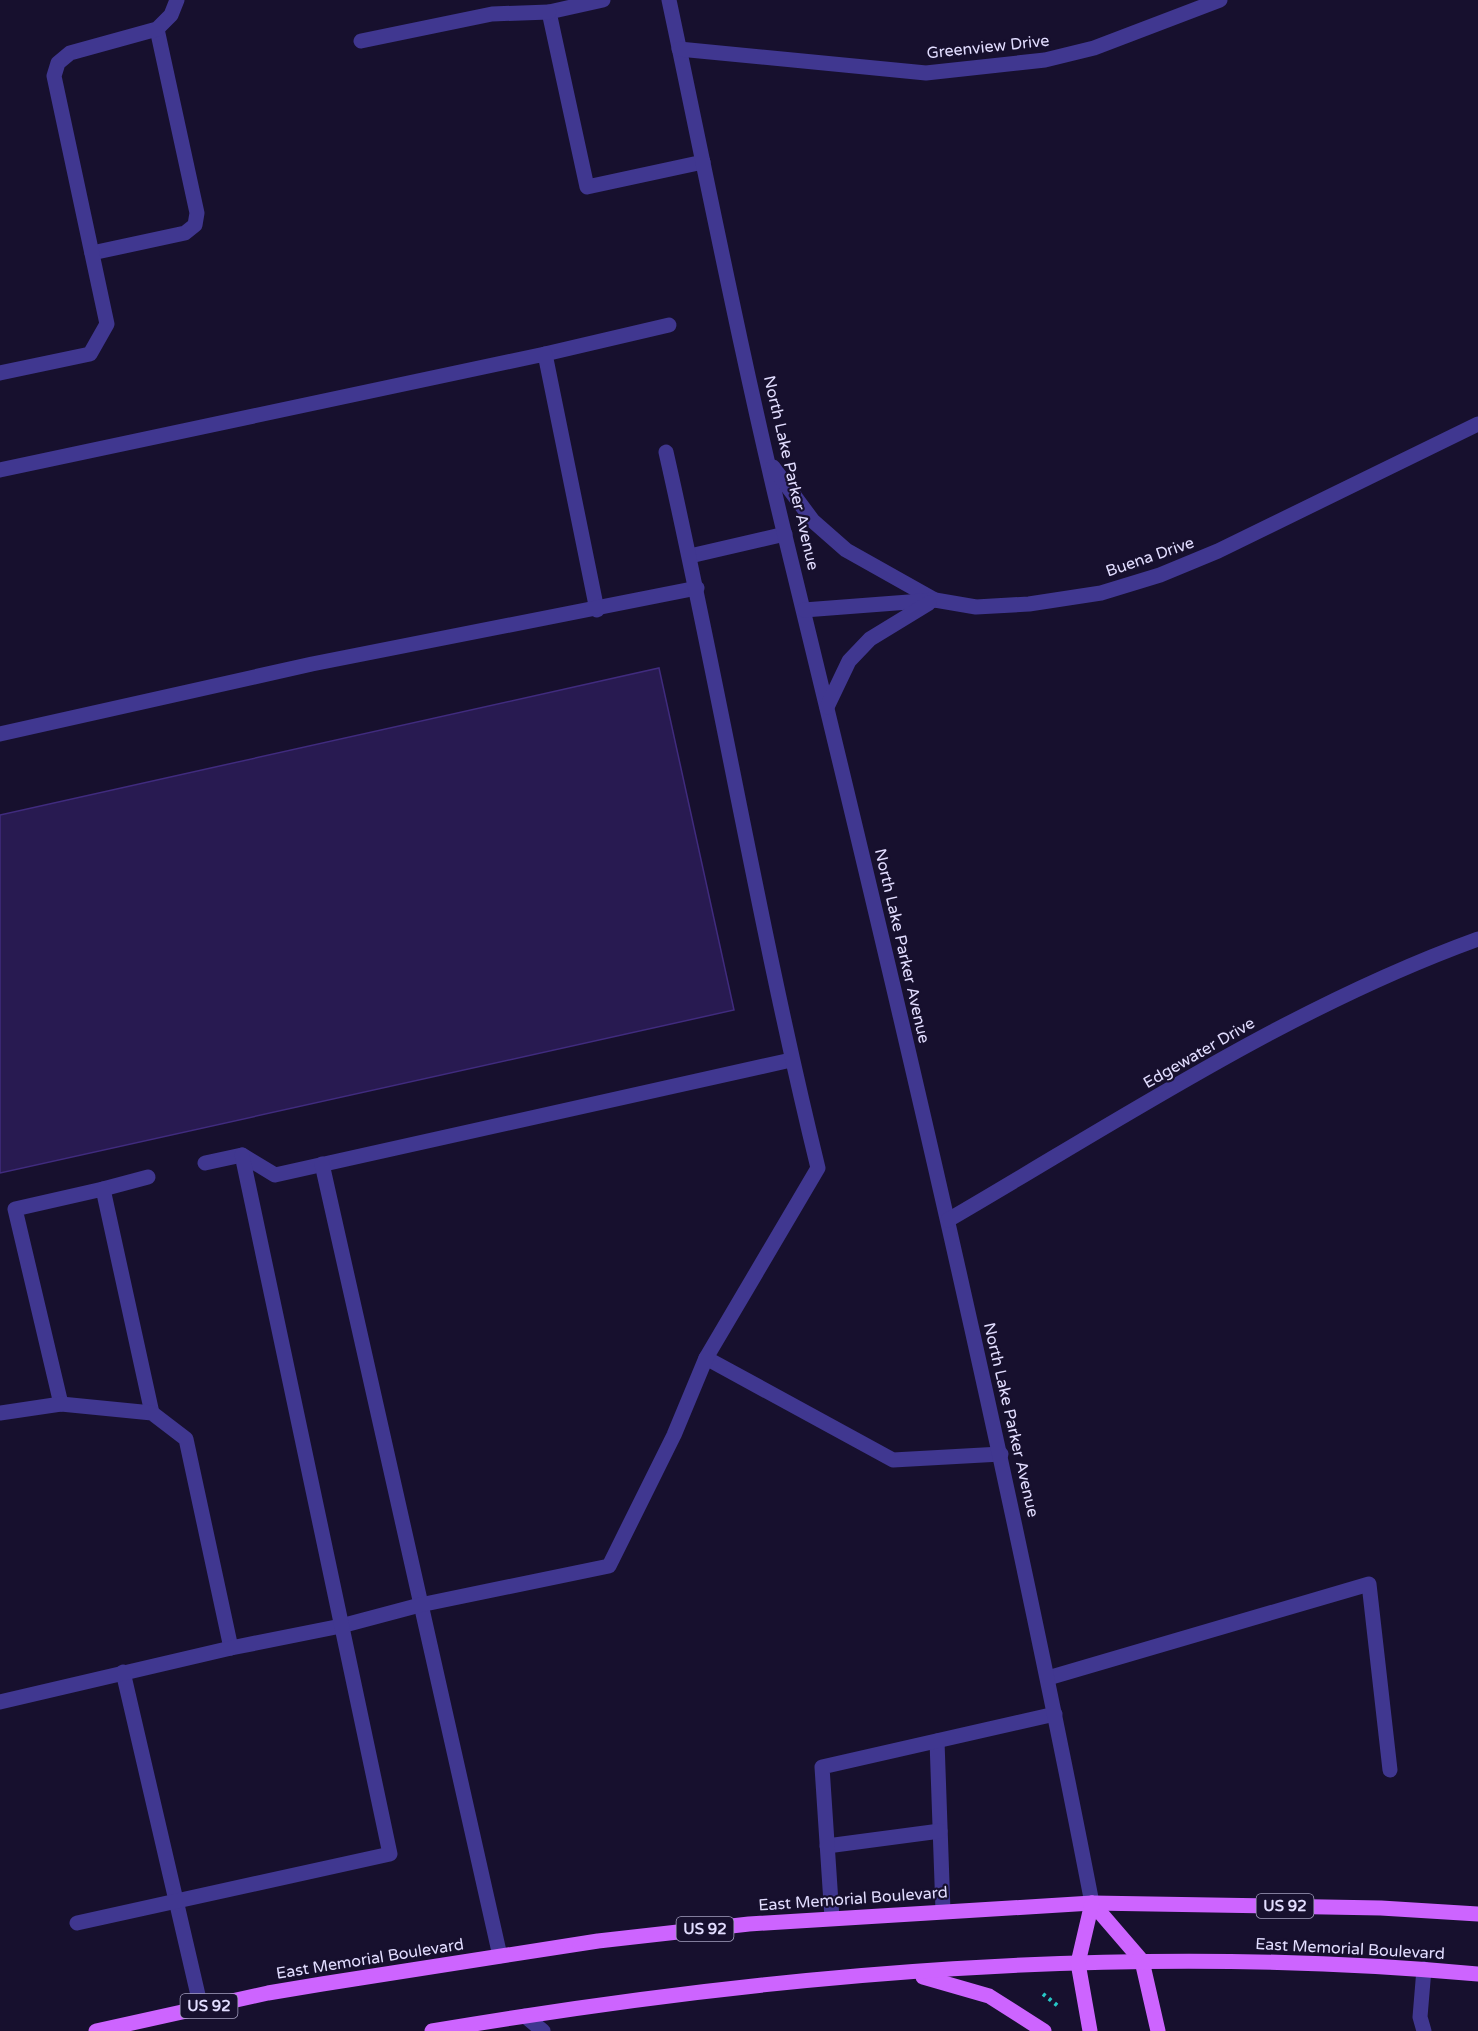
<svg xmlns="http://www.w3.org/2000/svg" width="1478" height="2031" font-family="'Varela Round',sans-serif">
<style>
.building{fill:#281a51;stroke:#402b7e;stroke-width:1.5}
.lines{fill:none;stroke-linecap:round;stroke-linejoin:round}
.path{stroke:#27c8c7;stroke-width:4;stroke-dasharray:3 4.5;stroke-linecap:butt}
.service{stroke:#403790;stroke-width:15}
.minor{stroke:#403790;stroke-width:15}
.primary{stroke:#cd64ff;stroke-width:15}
.labels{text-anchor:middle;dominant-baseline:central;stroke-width:4.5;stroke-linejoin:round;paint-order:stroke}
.shield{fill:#17102e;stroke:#a5a0c0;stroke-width:1.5}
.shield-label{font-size:15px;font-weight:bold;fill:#e2ddff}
.street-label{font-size:16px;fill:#e2ddff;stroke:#17102e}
</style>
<rect width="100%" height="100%" fill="#17102e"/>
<polygon class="building" points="659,668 734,1010 0,1173 0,815"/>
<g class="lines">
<polyline class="path" points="1043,1994 1058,2006"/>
<g class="service">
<polyline points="603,0 549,12 587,187 703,162"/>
<polyline points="361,41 492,14 549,12"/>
<polyline points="92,253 185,233 195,225 197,213 157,29"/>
<polyline points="545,354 669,325"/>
<polyline points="0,373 90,354 107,324 54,76 58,63 70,53 157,29 171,15 177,0"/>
<polyline points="0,470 545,354 597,610"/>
<polyline points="690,556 785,534"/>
<polyline points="0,734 312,664 697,588"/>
<polyline points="205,1163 242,1155 275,1175 791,1060"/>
<polyline points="322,1164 500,1956"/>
<polyline points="103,1189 148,1177"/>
<polyline points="706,1358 893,1460 1001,1454"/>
<polyline points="61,1404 15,1209 103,1189 152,1413"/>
<polyline points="0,1413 61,1404 152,1413 186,1439 231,1648"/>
<polyline points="123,1672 201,2008"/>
<polyline points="1048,1678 1369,1584 1390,1770"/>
<path d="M0 1702 231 1648 341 1626 420 1605 609 1566 674 1435 706 1358 818 1168C760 931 720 690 666 452"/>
<polyline points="937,1741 943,1911"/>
<polyline points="827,1846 940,1831"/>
<polyline points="832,1918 822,1767 1055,1714"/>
<polyline points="77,1923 390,1854 242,1155"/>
<polyline points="525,2016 543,2031"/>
</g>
<g class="minor">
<path d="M669 0C707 179 742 359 785 536 896 990 1003 1444 1092 1903"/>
<polyline points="679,49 926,73 1045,60 1094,48 1220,0"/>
<polyline points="773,467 813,521 846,550 935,600"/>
<polyline points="804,610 935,600 976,607 1029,604 1101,593 1160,575 1218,551 1478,424"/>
<polyline points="827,707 849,661 870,639 929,603"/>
<path d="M948 1220C1120 1120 1290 1007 1478 939"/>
<polyline points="1424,2031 1420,2017 1424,1969"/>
</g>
<g class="primary">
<polyline points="1092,1903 1142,1961 1158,2031"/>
<polyline points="923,1977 989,1996 1044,2031"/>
<polyline points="96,2031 268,1993 322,1984 598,1941 749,1924 1092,1903 1381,1908 1478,1914"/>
<path d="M432 2031C775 1973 1130 1942 1478 1974"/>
<polyline points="1090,2031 1078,1963 1092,1903"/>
</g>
</g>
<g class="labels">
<g class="shield">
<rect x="1256.5" y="1894" width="57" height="24" rx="4.5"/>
<rect x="676.5" y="1917" width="57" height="24" rx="4.5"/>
<rect x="180.5" y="1994" width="57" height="24" rx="4.5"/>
</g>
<g class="shield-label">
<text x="1285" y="1906">US 92</text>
<text x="705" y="1929">US 92</text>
<text x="209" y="2006">US 92</text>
</g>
<g class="street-label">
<text transform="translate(988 47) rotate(-6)">Greenview Drive</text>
<text transform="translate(791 473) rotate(77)">North Lake Parker Avenue</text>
<text transform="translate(1150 557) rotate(-19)">Buena Drive</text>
<text transform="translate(902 946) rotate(77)">North Lake Parker Avenue</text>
<text transform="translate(1199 1053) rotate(-30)">Edgewater Drive</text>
<text transform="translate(1011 1420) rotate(77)">North Lake Parker Avenue</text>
<text transform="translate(853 1899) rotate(-4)">East Memorial Boulevard</text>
<text transform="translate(1350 1949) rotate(3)">East Memorial Boulevard</text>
<text transform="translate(370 1959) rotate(-9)">East Memorial Boulevard</text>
</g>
</g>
</svg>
